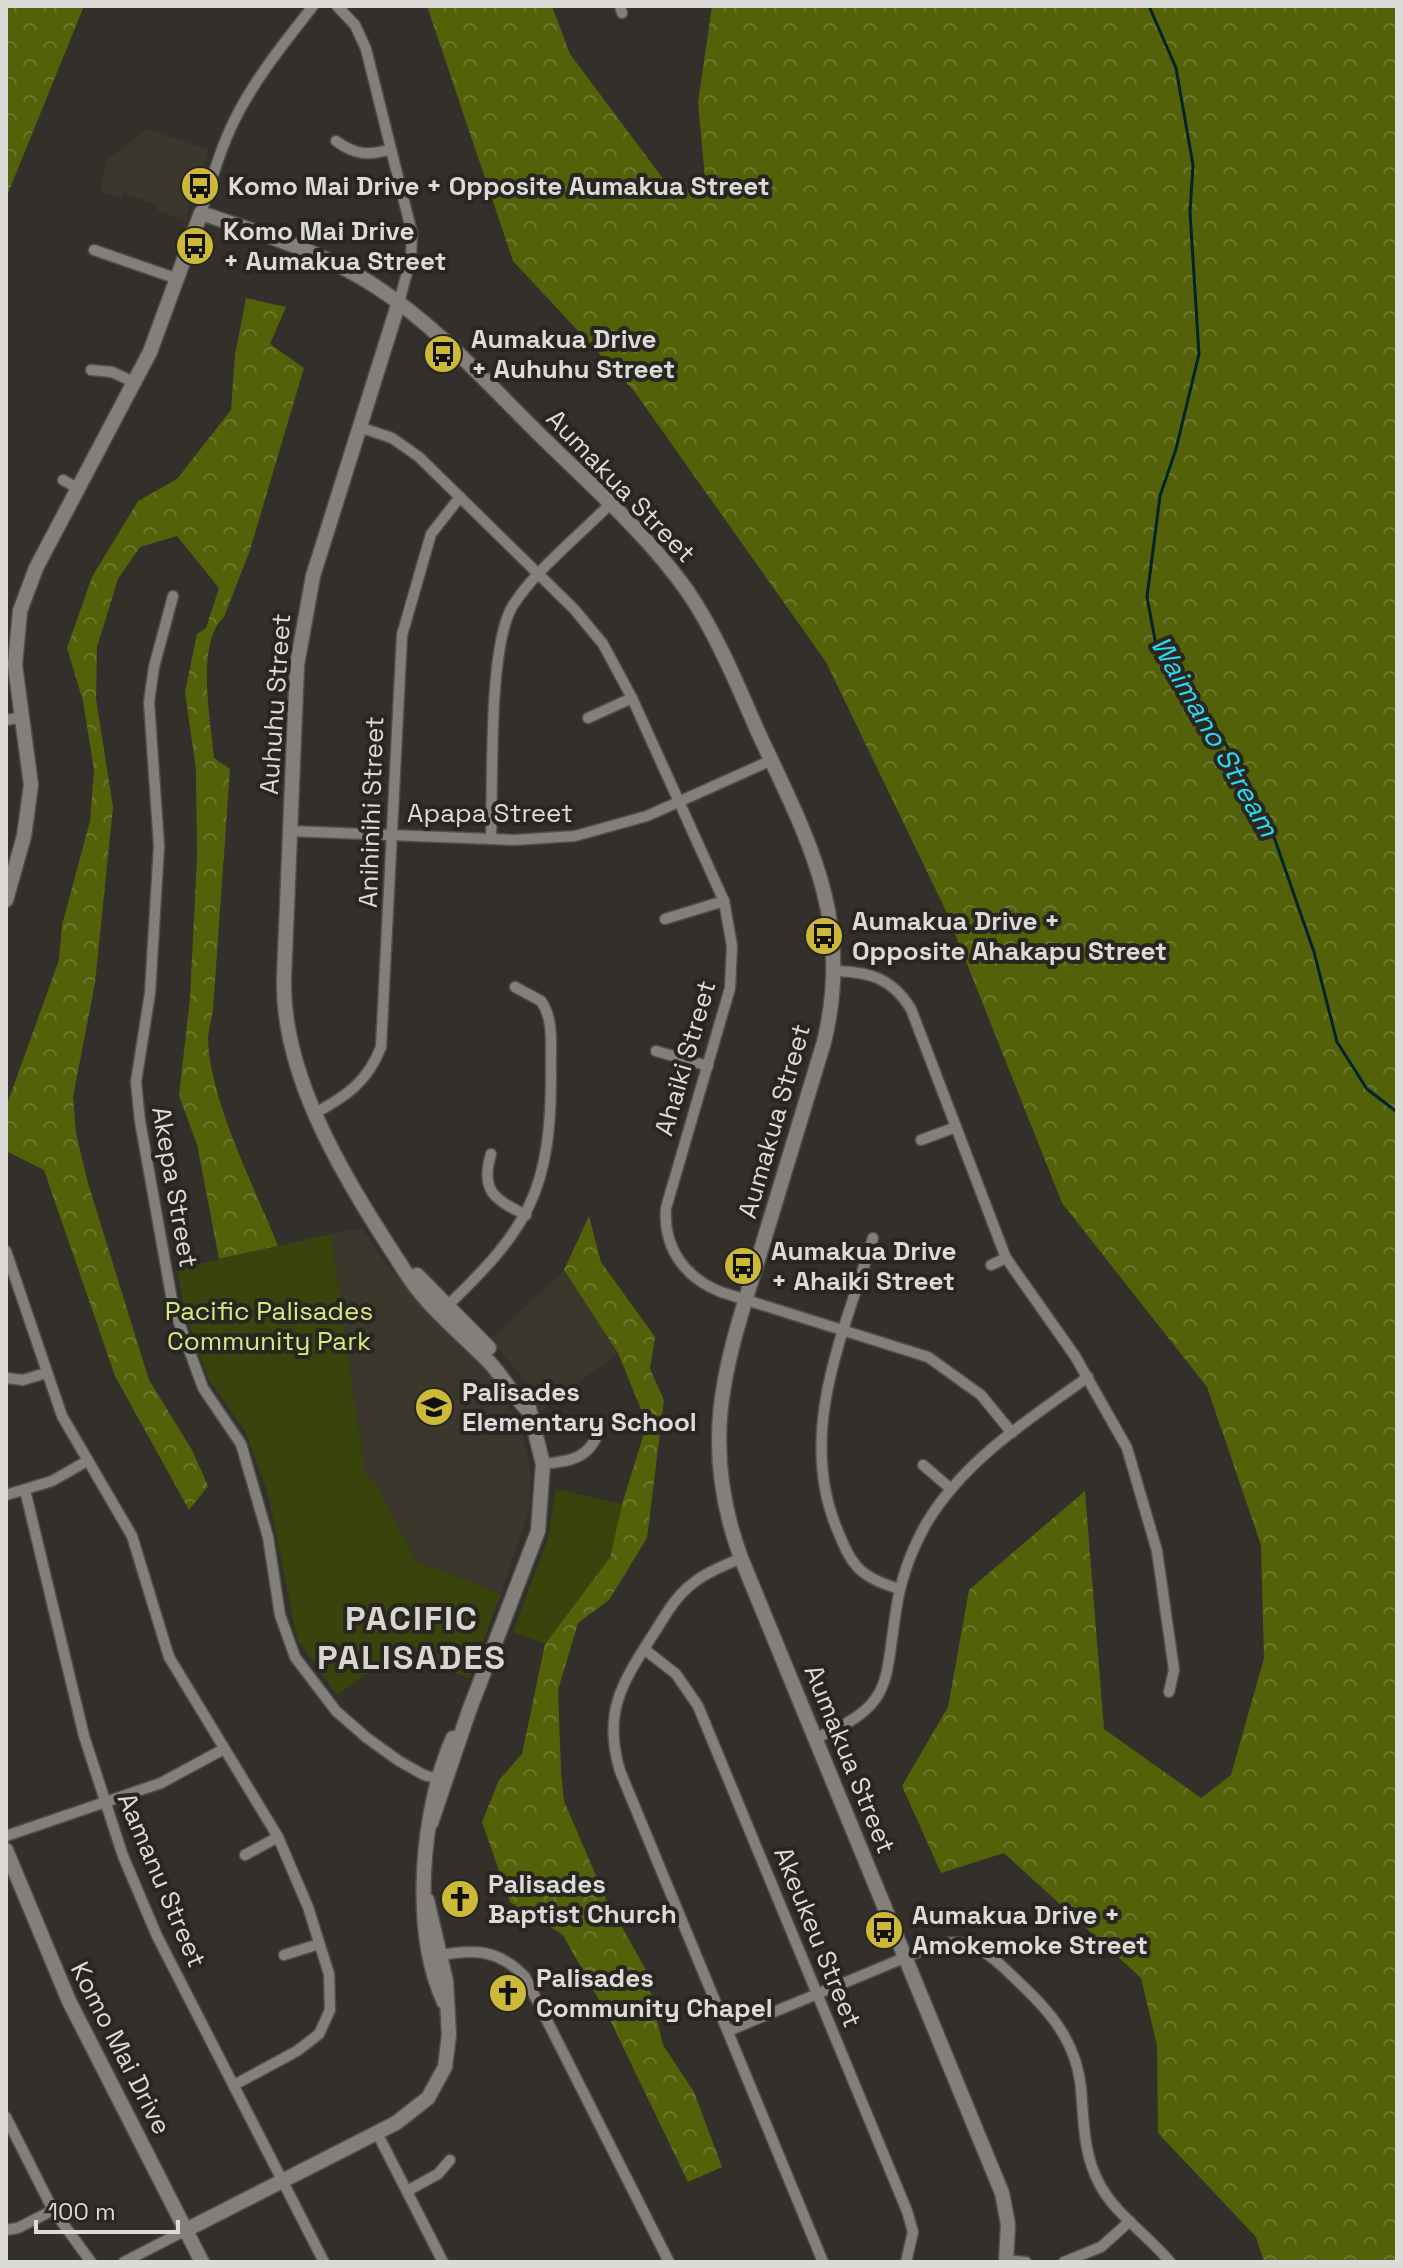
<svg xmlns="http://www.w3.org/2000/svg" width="1403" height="2268" font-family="'Space Grotesk',sans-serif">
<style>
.built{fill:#3c372d}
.forest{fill:url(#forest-crowns)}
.green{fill:#39430c}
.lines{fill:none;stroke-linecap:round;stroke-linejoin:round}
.stream{stroke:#00252a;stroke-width:3}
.street-casing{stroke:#504f4b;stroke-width:13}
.secondary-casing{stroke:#504f4b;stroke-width:17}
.street{stroke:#83807b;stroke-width:10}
.secondary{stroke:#83807b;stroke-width:14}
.labels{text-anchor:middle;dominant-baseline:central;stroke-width:8;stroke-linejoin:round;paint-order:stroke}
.poi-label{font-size:26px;font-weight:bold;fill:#dcdbd8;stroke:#292622;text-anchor:start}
.street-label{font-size:26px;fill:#dcdbd8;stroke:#292622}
.park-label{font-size:26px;fill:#d4eb80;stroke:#292622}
.water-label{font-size:28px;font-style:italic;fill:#26dbf2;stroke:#292622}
.district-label{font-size:34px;font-weight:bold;letter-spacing:2px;fill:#d9d6d0;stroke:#292622}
</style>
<defs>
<pattern id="forest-crowns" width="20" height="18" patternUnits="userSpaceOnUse" patternTransform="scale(2)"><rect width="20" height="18" fill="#536109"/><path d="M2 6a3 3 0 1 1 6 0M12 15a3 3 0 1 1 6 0" fill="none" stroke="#6b772c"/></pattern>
</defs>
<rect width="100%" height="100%" fill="#33302c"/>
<g class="built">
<polygon points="147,129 209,150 185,221 157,210 158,205 124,193 121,198 100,191 107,160"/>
<polygon points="362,1228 387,1265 498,1386 522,1431 531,1476 530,1508 501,1594 417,1561 365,1475 331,1234"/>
<polygon points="564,1270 618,1353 541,1411 517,1371 490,1340"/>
</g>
<g class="forest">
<polygon points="6,6 84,6 6,198"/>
<polygon points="427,6 552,6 570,54 676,196 705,179 698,102 712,6 1397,6 1397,2262 1264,2262 1256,2237 1158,2133 1157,2045 1141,1978 1004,1853 941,1873 902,1786 948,1707 969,1590 1085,1491 1104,1729 1201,1798 1231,1775 1264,1658 1261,1545 1207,1387 1062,1203 946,911 826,662 634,391 513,261"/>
<path d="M246 298 286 307 270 344 304 368 250 550 224 617C195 643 211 722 214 758L230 769 213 1009C212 1019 208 1030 208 1040 210 1101 255 1188 278 1246L219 1259 197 1144 179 1096 190 998 197 857 196 770 185 692 197 634 206 628 219 588 177 536 140 547 118 579 97 647 96 699 113 807 95 983 73 1097 76 1133 88 1183 149 1380 192 1450 208 1486 189 1510 115 1376 44 1170 6 1151V1107L59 960 62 925 90 821 94 770 83 701 67 648 92 577 138 501 177 479 231 410 235 355Z"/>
<polygon points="589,1216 601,1262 655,1337 650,1369 664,1400 647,1538 609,1600 578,1623 558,1690 561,1772 564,1801 606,1899 645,1968 663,2045 694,2092 722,2167 688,2182 610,2020 563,1935 510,1902 482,1822 499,1780 522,1754 545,1644 610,1557 622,1504 647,1424 618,1353 564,1270"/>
</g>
<g class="green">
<polygon points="331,1234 365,1475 373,1479 417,1561 501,1594 469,1678 399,1652 337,1695 297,1639 268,1494 246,1433 207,1376 185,1312 177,1269"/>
<polygon points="556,1489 622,1504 610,1557 545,1644 513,1632 548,1538"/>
</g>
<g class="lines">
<polyline class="stream" points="1149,6 1176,68 1193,165 1190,212 1199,354 1176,449 1160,496 1147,597 1155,640 1212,721 1254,793 1275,840 1314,952 1337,1042 1367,1089 1397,1112"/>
<defs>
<g id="street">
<polyline points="337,6 355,25 366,49 412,233 411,258 399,302"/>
<polyline points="620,6 622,13"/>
<path d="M336 141C355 155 369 156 391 149"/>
<path d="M201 213C211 182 220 149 235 119 256 77 285 42 313 6"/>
<polyline points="94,250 178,279"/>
<polyline points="91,370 112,372 136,383"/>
<path d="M359 427 392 438 419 457 574 609 603 644 632 698 724 901 732 946 730 988 666 1208C663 1248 685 1278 721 1292L928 1357 981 1395 1012 1433"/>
<polyline points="63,480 79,489"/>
<polyline points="173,596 154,667 149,702 159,846 150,993 136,1082 140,1121 173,1306 203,1388 241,1444 268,1537 280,1615 295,1657 336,1711 367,1738 399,1761 424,1775 442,1780"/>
<polyline points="588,718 632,698"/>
<polyline points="6,720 23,717"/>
<polyline points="290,831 514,840 575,836 647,816 772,760"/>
<path d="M491 839C493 785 488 649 512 607 534 571 580 535 610 504"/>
<polyline points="665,919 724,901"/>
<path d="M835 971C870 972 892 978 911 1009L1006 1258 1075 1356 1127 1448 1157 1551 1174 1670 1169 1692"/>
<polyline points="656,1051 708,1066"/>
<path d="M315 1113C347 1096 368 1081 381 1047L402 635 431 534 460 497"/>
<polyline points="921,1140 956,1127"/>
<path d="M491 1154C480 1191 494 1199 526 1215"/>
<path d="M873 1238C845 1330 798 1428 835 1524 851 1564 857 1577 900 1589"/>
<polyline points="6,1251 62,1416 132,1536 169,1657 278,1837 308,1907 329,1974 330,2010 319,2034 297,2051 234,2085"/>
<polyline points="991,1265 1006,1258"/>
<path d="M445 1308C529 1228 551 1191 551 1073 550 1050 555 1020 541 1001L515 987"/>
<polyline points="6,1378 23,1380 46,1373"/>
<path d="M543 1464C570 1461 590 1459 599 1430"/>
<polyline points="923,1465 951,1489"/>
<polyline points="25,1490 84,1736 123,1856 157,1936 324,2262"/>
<polyline points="6,1495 52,1481 87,1461"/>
<path d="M741 1558C724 1566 706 1572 692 1584 675 1597 665 1616 654 1633 623 1682 602 1711 620 1771L823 2262"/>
<polyline points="644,1649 676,1674 698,1706 907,2211 913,2232 906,2262"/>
<path d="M816 1738C894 1705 884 1685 896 1611 900 1581 911 1551 926 1524 964 1460 1028 1420 1088 1377"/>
<polyline points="6,1836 161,1783 224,1749"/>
<polyline points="245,1855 278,1837"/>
<polyline points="284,1955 319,1944"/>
<path d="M435 1956C472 1949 498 1948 525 1977L669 2262"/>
<path d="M728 2031 933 1946C963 1936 983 1948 1004 1968 1042 2004 1076 2034 1081 2089 1084 2122 1083 2154 1100 2185 1116 2215 1148 2235 1170 2262"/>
<polyline points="6,2117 53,2210 91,2262"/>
<polyline points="377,2133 443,2262"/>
<polyline points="407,2191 438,2174 450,2160"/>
<polyline points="6,2230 18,2228 53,2210"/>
<polyline points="1007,2260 1026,2262"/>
<polyline points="124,2262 186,2230"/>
<polyline points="1064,2262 1101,2247 1130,2221"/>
</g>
<g id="secondary">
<path d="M399 302 313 576 297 665 284 978C281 1083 354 1193 410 1279 431 1310 464 1336 490 1363 504 1378 514 1398 529 1411"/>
<path d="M6 900 24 836 31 785 15 665 20 611 36 568 150 352 201 213C262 234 324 252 378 288 440 329 490 386 543 438 593 487 647 534 688 592 717 635 737 684 758 732 808 839 854 920 824 1042 804 1108 784 1174 764 1240 728 1357 696 1436 741 1558L1002 2193 1008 2224 1006 2262"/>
<polyline points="417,1275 489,1348"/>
<polyline points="431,1823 469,1711 538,1531 543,1464 528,1404"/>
<polyline points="6,1850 69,2001 202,2262"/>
<path d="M444 2002C411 1930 421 1810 453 1738"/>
<polyline points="186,2230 396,2123 428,2098 445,2067 449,2035 446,1981 427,1900"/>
</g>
</defs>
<use href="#street" class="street-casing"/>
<use href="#secondary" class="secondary-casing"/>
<use href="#street" class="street"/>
<use href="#secondary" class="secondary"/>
</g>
<defs>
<symbol id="bus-disc" viewBox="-11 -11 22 22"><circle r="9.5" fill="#ccb938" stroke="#292622"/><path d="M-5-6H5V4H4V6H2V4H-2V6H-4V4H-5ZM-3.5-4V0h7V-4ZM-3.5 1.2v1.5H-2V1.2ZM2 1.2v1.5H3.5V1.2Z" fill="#111"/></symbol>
<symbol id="school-disc" viewBox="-11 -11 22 22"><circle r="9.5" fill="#ccb938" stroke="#292622"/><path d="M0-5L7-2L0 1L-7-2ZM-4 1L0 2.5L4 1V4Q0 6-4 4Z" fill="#111"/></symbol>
<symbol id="church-disc" viewBox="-11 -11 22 22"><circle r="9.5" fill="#ccb938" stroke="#292622"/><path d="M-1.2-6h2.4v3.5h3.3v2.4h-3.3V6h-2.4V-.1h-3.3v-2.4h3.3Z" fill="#111"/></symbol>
</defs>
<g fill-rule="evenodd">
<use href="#bus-disc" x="178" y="164" width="44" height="44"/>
<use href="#bus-disc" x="173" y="224" width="44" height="44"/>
<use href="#bus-disc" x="421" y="332" width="44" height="44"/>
<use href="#bus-disc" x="802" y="914" width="44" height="44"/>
<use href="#bus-disc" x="721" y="1244" width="44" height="44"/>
<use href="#school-disc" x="412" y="1385" width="44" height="44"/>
<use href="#church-disc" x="438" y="1877" width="44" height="44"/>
<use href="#bus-disc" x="862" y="1908" width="44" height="44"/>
<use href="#church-disc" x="486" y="1971" width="44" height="44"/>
</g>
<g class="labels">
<g class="poi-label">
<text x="228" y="186">Komo Mai Drive + Opposite Aumakua Street</text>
<text x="223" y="231">Komo Mai Drive<tspan x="223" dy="30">+ Aumakua Street</tspan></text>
<text x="471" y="339">Aumakua Drive<tspan x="471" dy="30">+ Auhuhu Street</tspan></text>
<text x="852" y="921">Aumakua Drive +<tspan x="852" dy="30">Opposite Ahakapu Street</tspan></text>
<text x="771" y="1251">Aumakua Drive<tspan x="771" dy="30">+ Ahaiki Street</tspan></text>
<text x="462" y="1392">Palisades<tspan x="462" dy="30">Elementary School</tspan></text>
<text x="488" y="1884">Palisades<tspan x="488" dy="30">Baptist Church</tspan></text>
<text x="912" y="1915">Aumakua Drive +<tspan x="912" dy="30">Amokemoke Street</tspan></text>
<text x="536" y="1978">Palisades<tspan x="536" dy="30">Community Chapel</tspan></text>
</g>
<g class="street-label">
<text transform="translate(621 486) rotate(46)">Aumakua Street</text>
<text transform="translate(275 704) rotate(-86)">Auhuhu Street</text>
<text transform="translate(371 812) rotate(-88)">Anihinihi Street</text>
<text x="490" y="813">Apapa Street</text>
<text transform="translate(685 1058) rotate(-74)">Ahaiki Street</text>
<text transform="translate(774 1121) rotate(-74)">Aumakua Street</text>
<text transform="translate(175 1187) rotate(80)">Akepa Street</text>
<text transform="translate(850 1759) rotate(68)">Aumakua Street</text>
<text transform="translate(162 1880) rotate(67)">Aamanu Street</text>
<text transform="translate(818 1937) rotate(68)">Akeukeu Street</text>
<text transform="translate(121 2048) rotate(63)">Komo Mai Drive</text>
</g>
<g class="park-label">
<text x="269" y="1311">Pacific Palisades<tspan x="269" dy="30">Community Park</tspan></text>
</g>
<g class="water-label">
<text transform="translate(1215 736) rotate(60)">Waimano Stream</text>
</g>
<g class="district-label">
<text x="412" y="1618">PACIFIC<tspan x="412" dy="39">PALISADES</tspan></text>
</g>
</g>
<rect width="1403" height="2268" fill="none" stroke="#dcdbd8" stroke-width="16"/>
<path d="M36 2220v12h142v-12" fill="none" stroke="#dcdbd8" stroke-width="4"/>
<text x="48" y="2220" font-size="24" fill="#dcdbd8" stroke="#292622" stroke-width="6" paint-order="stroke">100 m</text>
</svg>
